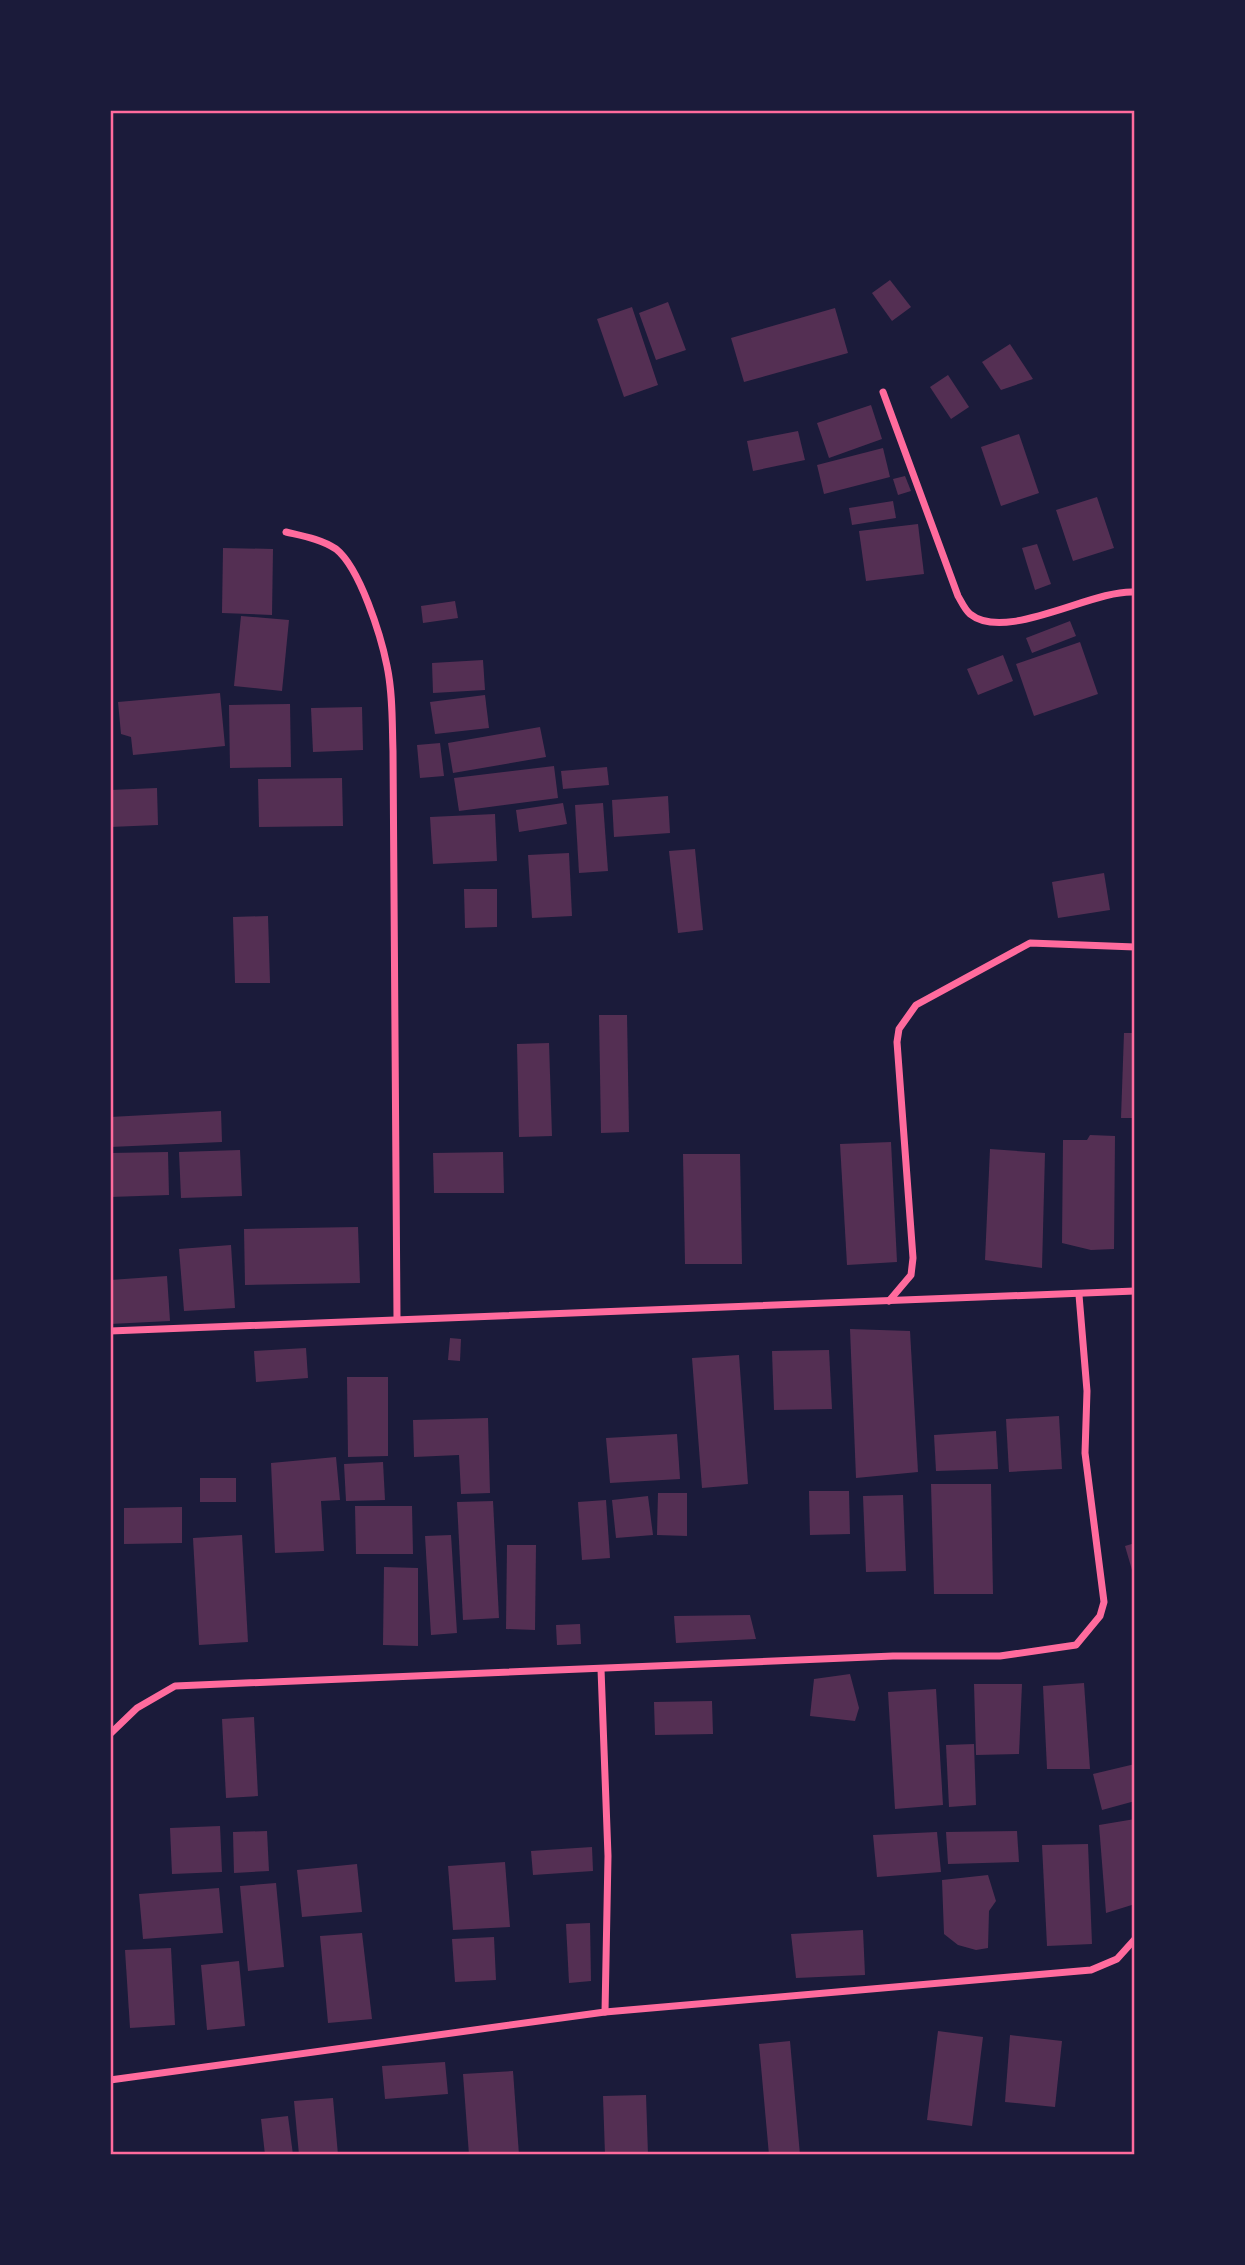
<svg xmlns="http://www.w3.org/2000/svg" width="1245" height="2265" font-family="Merriweather,serif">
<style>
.building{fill:#542f53}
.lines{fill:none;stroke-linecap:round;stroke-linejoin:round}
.minor{stroke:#ff6b9d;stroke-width:7}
.neatline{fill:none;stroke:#ff6b9d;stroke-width:2.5}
</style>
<rect width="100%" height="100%" fill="#1b1b3a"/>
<g class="building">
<polygon points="890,280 911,307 892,321 872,293"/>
<polygon points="668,302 686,350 656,360 639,313"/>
<polygon points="632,307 658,385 624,397 597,319"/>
<polygon points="835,308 848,353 744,382 731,338"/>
<polygon points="1010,344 1033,379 1001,390 982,362"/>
<polygon points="948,375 969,407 951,419 930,387"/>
<polygon points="871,405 882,439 829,458 817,423"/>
<polygon points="798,431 805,460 753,471 747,441"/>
<polygon points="1019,434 1039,493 1001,506 981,447"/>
<polygon points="883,448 890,477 824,494 817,465"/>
<polygon points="905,476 911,491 898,495 893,479"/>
<polygon points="1097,497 1114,548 1073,561 1056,510"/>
<polygon points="893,501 896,518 852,525 849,508"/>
<polygon points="918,524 924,574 866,581 859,531"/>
<polygon points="1037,544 1051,584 1035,590 1022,548"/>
<polygon points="223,548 273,549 272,615 222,613"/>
<polygon points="455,601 458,618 423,623 421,606"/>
<polygon points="241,616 289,620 282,691 234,686"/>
<polygon points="1070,621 1076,636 1032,653 1026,638"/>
<polygon points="1080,642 1098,694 1034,716 1016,664"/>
<polygon points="1003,655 1013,681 978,695 967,669"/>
<polygon points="483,660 485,690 433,693 432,663"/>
<polygon points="220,693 225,746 133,755 131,737 121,734 118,702"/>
<polygon points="485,695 489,728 435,734 430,702"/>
<polygon points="290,704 291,767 230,768 229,705"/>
<polygon points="362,707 363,750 313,752 311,708"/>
<polygon points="540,727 546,757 453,773 448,743"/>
<polygon points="440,743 444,776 420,778 417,745"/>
<polygon points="554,766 558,798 459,811 454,778"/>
<polygon points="607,767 609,785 563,789 561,771"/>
<polygon points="342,778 343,826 259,827 258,779"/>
<polygon points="157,788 158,825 110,827 110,790"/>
<polygon points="668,796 670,833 614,837 612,800"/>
<polygon points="563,803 567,824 519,832 516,810"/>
<polygon points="603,803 608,871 579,873 575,805"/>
<polygon points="495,814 497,861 433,864 430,817"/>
<polygon points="695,849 703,930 678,933 669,851"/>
<polygon points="569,853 572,916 532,918 528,855"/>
<polygon points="1104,873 1110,910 1058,918 1052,882"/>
<polygon points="464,889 497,889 497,927 465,928"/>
<polygon points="268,916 270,983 235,983 233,917"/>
<polygon points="599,1015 627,1015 629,1132 601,1133"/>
<polygon points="1124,1033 1135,1033 1135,1118 1121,1118"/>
<polygon points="549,1043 552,1136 519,1137 517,1044"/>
<polygon points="221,1111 222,1142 110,1147 110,1117"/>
<polygon points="1090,1135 1115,1136 1114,1249 1091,1250 1062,1243 1063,1140 1087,1140"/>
<polygon points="891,1142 897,1262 847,1265 840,1144"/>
<polygon points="990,1149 1045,1153 1042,1268 985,1260"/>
<polygon points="240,1150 242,1196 181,1198 179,1152"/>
<polygon points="168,1152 169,1195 110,1197 110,1153"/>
<polygon points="503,1152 504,1193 434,1193 433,1153"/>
<polygon points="683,1154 740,1154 742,1264 685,1264"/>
<polygon points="358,1227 360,1283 245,1285 244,1229"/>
<polygon points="231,1245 235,1308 184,1311 179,1249"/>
<polygon points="167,1276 170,1321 110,1324 110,1280"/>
<polygon points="850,1329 910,1331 918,1472 856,1478"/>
<polygon points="450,1338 461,1339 460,1361 448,1360"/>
<polygon points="306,1348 308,1378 256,1382 254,1351"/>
<polygon points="829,1350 832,1409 774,1410 772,1351"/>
<polygon points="739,1355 748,1484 702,1488 692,1358"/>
<polygon points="347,1377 388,1377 388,1456 348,1457"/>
<polygon points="1059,1416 1062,1469 1009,1472 1006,1419"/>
<polygon points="488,1418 490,1493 461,1494 459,1455 414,1457 413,1420"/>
<polygon points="996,1431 998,1469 936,1471 934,1435"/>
<polygon points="677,1434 680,1479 610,1483 606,1438"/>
<polygon points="336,1457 340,1500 321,1501 324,1551 275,1553 271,1463"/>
<polygon points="383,1462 385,1500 346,1501 344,1464"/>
<rect x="200" y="1478" width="36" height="24"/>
<polygon points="931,1484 991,1484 993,1594 934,1594"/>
<polygon points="809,1491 849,1491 850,1534 810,1535"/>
<polygon points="658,1493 687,1493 687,1536 657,1535"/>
<polygon points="903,1495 906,1571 866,1572 863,1496"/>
<polygon points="648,1496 653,1535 616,1538 612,1500"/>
<polygon points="606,1500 610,1558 582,1560 578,1502"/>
<polygon points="493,1501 499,1618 463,1620 457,1502"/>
<polygon points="355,1506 412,1506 413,1554 356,1554"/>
<polygon points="182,1507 182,1543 124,1544 124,1508"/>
<polygon points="242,1535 248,1642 199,1645 193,1538"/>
<polygon points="451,1535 457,1633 431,1635 425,1536"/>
<polygon points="1135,1543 1135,1570 1132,1570 1125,1546"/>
<polygon points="507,1545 536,1545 535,1630 506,1629"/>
<polygon points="384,1567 418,1568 418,1646 383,1645"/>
<polygon points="750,1615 756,1639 676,1643 674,1616"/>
<polygon points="580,1624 581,1644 557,1645 556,1625"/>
<polygon points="850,1674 859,1708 855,1721 810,1716 814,1679"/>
<polygon points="1084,1683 1090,1769 1047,1769 1043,1686"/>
<polygon points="974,1684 1022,1684 1019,1754 976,1755"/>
<polygon points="936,1689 943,1805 895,1809 888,1692"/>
<polygon points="712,1701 713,1734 655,1735 654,1702"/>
<polygon points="254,1717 258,1796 226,1798 222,1719"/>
<polygon points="974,1744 976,1805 949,1807 946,1745"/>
<polygon points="1135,1764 1135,1801 1102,1810 1093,1774"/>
<polygon points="1135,1819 1135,1904 1106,1913 1099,1825"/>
<polygon points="220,1826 222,1872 172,1874 170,1828"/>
<polygon points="267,1831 269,1871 234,1873 233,1832"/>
<polygon points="1017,1831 1019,1862 948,1864 946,1832"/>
<polygon points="937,1832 941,1872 877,1877 873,1835"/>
<polygon points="1088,1844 1092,1944 1047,1946 1042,1845"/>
<polygon points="592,1847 593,1871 533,1875 531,1851"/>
<polygon points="505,1862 510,1927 453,1930 448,1866"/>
<polygon points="357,1864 362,1912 302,1917 297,1870"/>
<polygon points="988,1875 996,1901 989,1911 988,1948 976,1950 958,1945 944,1934 942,1880"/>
<polygon points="276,1883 284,1967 248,1971 240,1886"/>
<polygon points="219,1888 223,1933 143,1939 139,1894"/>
<polygon points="590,1923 591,1981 569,1983 566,1924"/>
<polygon points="863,1930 865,1975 796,1978 791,1934"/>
<polygon points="362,1933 372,2019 328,2023 320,1936"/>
<polygon points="494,1937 496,1980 455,1982 452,1939"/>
<polygon points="171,1948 175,2025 130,2028 125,1950"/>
<polygon points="239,1961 245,2026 207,2030 201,1965"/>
<polygon points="938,2031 983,2037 972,2126 927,2120"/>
<polygon points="1010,2035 1062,2041 1055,2107 1005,2102"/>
<polygon points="790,2041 800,2155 769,2155 759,2044"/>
<polygon points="445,2062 448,2094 385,2099 382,2066"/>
<polygon points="513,2071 519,2155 469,2155 463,2074"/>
<polygon points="646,2095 648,2155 605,2155 603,2096"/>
<polygon points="333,2098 338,2155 299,2155 294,2101"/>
<polygon points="288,2116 293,2155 265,2155 261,2119"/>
</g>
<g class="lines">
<g class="minor">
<path d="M883 392 958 596C961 601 965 610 970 614 1006 643 1092 589 1135 592"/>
<path d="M286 532C303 536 321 539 336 549 360 568 381 636 387 666 393 694 392 723 393 751L397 1319"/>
<polyline points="889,1301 911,1275 913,1258 897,1042 899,1029 916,1005 1030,943 1135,947"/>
<polyline points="110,1331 1135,1291"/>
<polyline points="601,1669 608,1856 605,2012"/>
<polyline points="110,1734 137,1708 175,1686 893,1656 1000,1656 1076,1645 1100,1616 1104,1602 1085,1453 1087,1391 1079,1295"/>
<polyline points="110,2080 605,2012 1091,1970 1117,1959 1135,1939"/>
</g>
</g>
<rect width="1245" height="2265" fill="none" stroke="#1b1b3a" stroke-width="224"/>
<rect x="112" y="112" width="1021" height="2041" class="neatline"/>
</svg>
